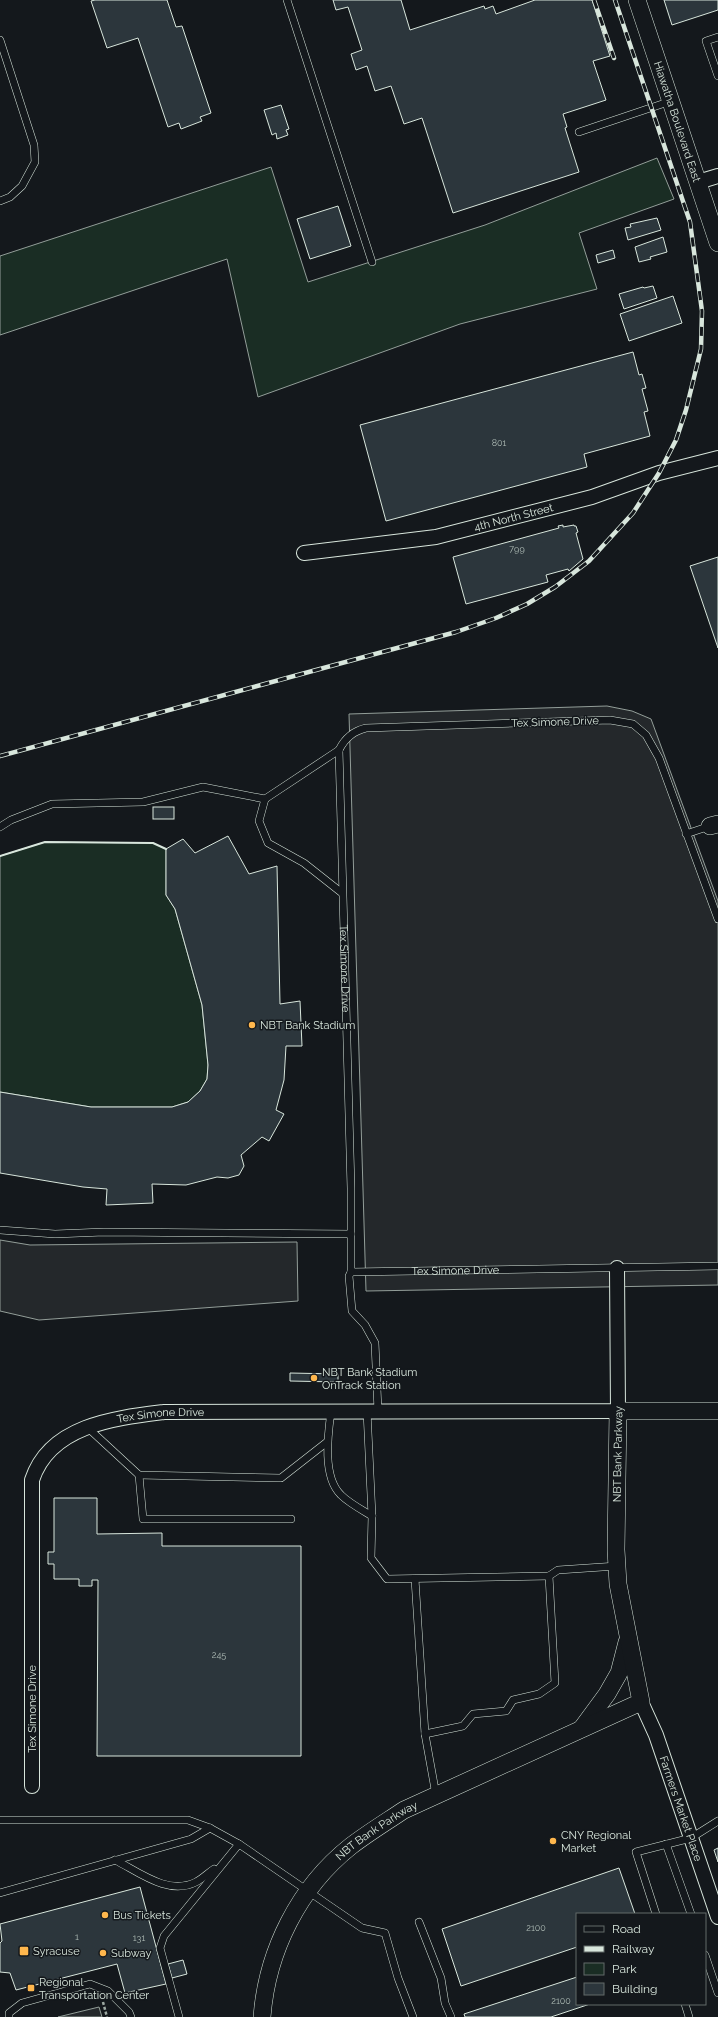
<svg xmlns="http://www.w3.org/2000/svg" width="718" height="2017" font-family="Raleway,sans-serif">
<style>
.green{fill:#1a2d24;stroke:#939e99}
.parking{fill:#24282b;stroke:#939e99}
.building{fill:#2c363c;stroke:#d8e6dc}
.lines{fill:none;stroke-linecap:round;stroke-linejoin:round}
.service-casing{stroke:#d8e6dc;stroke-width:8}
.minor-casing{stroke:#d8e6dc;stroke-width:16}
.tertiary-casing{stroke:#d8e6dc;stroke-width:18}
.path{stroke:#9da8a2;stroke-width:2.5;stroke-dasharray:3 2;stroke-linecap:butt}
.service{stroke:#14181c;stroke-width:7}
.minor{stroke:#14181c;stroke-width:14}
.tertiary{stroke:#14181c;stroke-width:17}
.rail-casing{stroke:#d8e6dc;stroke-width:4.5}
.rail{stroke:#14181c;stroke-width:3;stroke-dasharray:9;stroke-linecap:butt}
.wall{stroke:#d8e6dc;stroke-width:2}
.poi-dot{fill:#ffb74d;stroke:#14181c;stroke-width:1.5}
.labels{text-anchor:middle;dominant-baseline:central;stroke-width:3;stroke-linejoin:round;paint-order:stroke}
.number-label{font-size:9px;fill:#adbab4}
.street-label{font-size:11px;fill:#d8e6dc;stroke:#14181c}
.poi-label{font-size:11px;fill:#d8e6dc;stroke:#14181c;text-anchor:start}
</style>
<rect width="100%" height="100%" fill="#14181c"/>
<g class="green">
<polygon points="657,158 674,199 579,233 597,289 460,324 258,397 227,259 0,335 0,256 271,167 308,282 485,225"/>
<polygon points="45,842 153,843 166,849 166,895 175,909 202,1005 208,1065 207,1079 200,1091 188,1102 172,1107 91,1107 0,1092 0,856"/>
</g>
<g class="parking">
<polygon points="607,706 632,711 651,719 718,901 718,1285 366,1291 349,714"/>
<polygon points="0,1240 30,1245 297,1242 298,1301 39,1320 0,1311"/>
<polygon points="99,2007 102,2017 58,2017"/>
</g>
<g class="building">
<polygon points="95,0 167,0 176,27 182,26 211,113 200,117 202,121 181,129 179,123 168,127 138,38 107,48 91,1"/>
<polygon points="333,0 401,0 410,30 484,6 485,9 493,6 496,14 535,0 592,0 610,56 593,61 606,100 563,114 567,127 565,128 579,172 453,213 422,118 404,124 391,86 375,91 367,66 356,70 351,54 362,50 348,7 336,10"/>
<polygon points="664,0 718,0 718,10 672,25"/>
<polygon points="281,105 289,129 286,130 288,135 277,139 276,133 272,135 264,110"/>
<polygon points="338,206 351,246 310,259 297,219"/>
<polygon points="657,218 661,230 628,240 625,228 631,227 630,224"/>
<polygon points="663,237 667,252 650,257 651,259 639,262 635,247"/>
<polygon points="613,250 615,258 598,263 596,255"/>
<polygon points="653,286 657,298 624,309 619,294 643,287 644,288"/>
<polygon points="673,296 682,323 629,341 620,314"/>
<polygon points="633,352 639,375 642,374 646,388 642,389 648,411 644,412 650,436 584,454 587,467 386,521 360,425"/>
<polygon points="563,525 563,527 574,525 574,526 576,526 578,532 576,533 583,559 569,571 568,569 546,575 548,582 466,604 453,557 559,528 558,526"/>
<polygon points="718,557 718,648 690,566"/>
<rect x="153" y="807" width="21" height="12"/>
<polygon points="228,836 249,874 277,866 280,1004 300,1001 302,1046 286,1046 284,1080 276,1110 284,1114 269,1141 262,1137 241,1155 244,1166 239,1175 228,1178 217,1177 186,1185 152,1184 153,1203 106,1205 107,1189 83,1187 0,1173 0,1092 91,1107 172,1107 188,1102 200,1091 207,1079 208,1065 202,1005 175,909 166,895 166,849 183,839 195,853"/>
<polygon points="290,1373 338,1374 338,1382 290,1381"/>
<polygon points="54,1498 97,1498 97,1534 162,1533 162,1546 301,1546 301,1756 97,1756 98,1580 92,1580 92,1586 79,1586 79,1579 54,1579 54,1564 48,1564 48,1552 54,1552"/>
<polygon points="718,1848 718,1862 714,1850"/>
<polygon points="619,1868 635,1914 577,1914 577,1947 461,1986 442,1929"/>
<polygon points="140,1887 166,1984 125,1993 117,1964 16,1990 10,1973 0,1972 0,1943 2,1941 0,1924"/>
<polygon points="183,1960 187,1974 172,1978 168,1964"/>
<polygon points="577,1977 577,2004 590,2004 551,2017 465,2017 464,2014"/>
</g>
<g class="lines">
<defs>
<g id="service">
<polyline points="287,0 372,262"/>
<polyline points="718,37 706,41 718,76"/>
<polyline points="0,40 34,145 35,162 22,186 10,197 0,201"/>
<polyline points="579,132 671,101"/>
<polyline points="339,750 265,799 259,821 268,843 304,863 342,893"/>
<polyline points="0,827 11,820 52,804 143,802 203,787 265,799"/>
<polyline points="686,834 710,826"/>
<path id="s1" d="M718 919 659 758 646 735 633 724 610 720 366 728C353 731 345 738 339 750L351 1188V1272L718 1266"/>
<polyline points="0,1230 55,1234 104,1232 351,1234"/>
<polyline points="351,1272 349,1276 352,1311 365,1325 375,1343 378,1411"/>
<path d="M331 1411C328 1434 322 1477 341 1495 349 1503 362 1510 372 1516"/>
<polyline points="367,1411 372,1516 371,1558 387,1579 549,1576"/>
<polyline points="87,1427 139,1475 281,1478 327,1442"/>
<polyline points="139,1475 143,1519 291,1519"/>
<polyline points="415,1579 425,1734 436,1795"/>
<polyline points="425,1734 463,1726 473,1714 506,1711 513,1700 539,1694 555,1683 549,1576 558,1570 617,1566"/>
<polyline points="0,1820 188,1820 210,1828 239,1844"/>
<polyline points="666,1844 691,1914"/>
<path d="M115 1860C139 1872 168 1896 196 1882 202 1879 208 1873 214 1869"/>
<polyline points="0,1893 191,1839 210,1828"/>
<polyline points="656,1914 636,1852 691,1838 718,1821"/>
<polyline points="419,1922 441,1978 445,2003 451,2017"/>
<polyline points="705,1955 718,1993"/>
<polyline points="685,2004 689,2017"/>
<polyline points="9,2017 9,2013 22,2003 90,1984 108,1991 129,2012 131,2017"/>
<polyline points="179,2017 160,1948 164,1936 239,1844 362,1928 385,1933 398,1978 413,2017"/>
</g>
<g id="minor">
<polyline points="698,182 718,176"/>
<path id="s2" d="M304 553 436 537 592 497 659 473 718 458"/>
<path id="s3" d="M641 1702 656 1735 718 1917"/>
<path id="s4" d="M32 1786V1480C50 1425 115 1418 164 1412L618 1411 617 1268"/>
</g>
<g id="tertiary">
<path id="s5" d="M637 0 718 243"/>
<polyline points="710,826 718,824"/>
<polyline points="582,1728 607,1694 619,1673 627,1642"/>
<path id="s6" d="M262 2017C267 1951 299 1887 351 1846 368 1833 386 1822 404 1810L641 1702 618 1584 616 1550 618 1411H718"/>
</g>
</defs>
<use href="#service" class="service-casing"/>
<use href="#minor" class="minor-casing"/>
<use href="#tertiary" class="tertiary-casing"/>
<polyline class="path" points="103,2002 107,2017"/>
<use href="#service" class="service"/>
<use href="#minor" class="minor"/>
<use href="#tertiary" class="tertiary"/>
<defs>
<g id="rail">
<polyline points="594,0 614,58"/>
<polyline points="0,756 456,632 496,618 527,604 555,587 589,561 633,513 659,473 676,440 686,410 701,349 702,311 690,222 615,0"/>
</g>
</defs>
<use href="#rail" class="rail-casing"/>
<use href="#rail" class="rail"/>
<polyline class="wall" points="0,856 45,842 153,843 166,849"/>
</g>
<g class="poi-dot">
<circle cx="252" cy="1025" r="4"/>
<circle cx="314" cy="1378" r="4"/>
<circle cx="553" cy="1841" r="4"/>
<circle cx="105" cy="1915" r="4"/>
<rect x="19" y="1946" width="10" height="10" rx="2"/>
<circle cx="103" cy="1953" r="4"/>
<rect x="27" y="1984" width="8" height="8" rx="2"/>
</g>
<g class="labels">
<g class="number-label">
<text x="499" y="443">801</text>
<text x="517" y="549">799</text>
<text x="219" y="1655">245</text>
<text x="536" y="1928">2100</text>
<text x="77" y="1937">1</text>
<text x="139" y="1938">131</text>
<text x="561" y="2001">2100</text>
</g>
<g class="street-label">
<text stroke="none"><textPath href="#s5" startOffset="128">Hiawatha Boulevard East</textPath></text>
<text stroke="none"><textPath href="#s2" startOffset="213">4th North Street</textPath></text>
<text transform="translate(555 722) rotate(-2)">Tex Simone Drive</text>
<text stroke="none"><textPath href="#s1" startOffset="737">Tex Simone Drive</textPath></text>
<text stroke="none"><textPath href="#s1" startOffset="1145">Tex Simone Drive</textPath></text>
<text stroke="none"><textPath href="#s4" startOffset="460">Tex Simone Drive</textPath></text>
<text transform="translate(618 1454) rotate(-89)">NBT Bank Parkway</text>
<text transform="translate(32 1709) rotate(-90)">Tex Simone Drive</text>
<text stroke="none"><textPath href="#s3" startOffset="114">Farmers Market Place</textPath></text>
<text stroke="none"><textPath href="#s6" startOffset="228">NBT Bank Parkway</textPath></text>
</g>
<g class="poi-label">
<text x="260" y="1025">NBT Bank Stadium</text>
<text x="322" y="1372">NBT Bank Stadium<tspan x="322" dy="13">OnTrack Station</tspan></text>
<text x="561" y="1835">CNY Regional<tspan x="561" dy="13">Market</tspan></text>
<text x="113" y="1915">Bus Tickets</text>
<text x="33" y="1951">Syracuse</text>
<text x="111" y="1953">Subway</text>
<text x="39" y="1982">Regional<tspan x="39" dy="13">Transportation Center</tspan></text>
</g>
</g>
<rect x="576" y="1913" width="130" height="92" fill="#14181c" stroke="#626a69"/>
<rect x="584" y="1926" width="20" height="6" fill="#14181c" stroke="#626a69"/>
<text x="612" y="1933" font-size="12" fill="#d8e6dc">Road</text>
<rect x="584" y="1946" width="20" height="6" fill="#d8e6dc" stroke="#626a69"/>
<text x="612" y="1953" font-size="12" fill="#d8e6dc">Railway</text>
<rect x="584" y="1963" width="20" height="12" fill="#1a2d24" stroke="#626a69"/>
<text x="612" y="1973" font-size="12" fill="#d8e6dc">Park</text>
<rect x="584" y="1983" width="20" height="12" fill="#2c363c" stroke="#626a69"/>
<text x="612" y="1993" font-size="12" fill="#d8e6dc">Building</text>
</svg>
